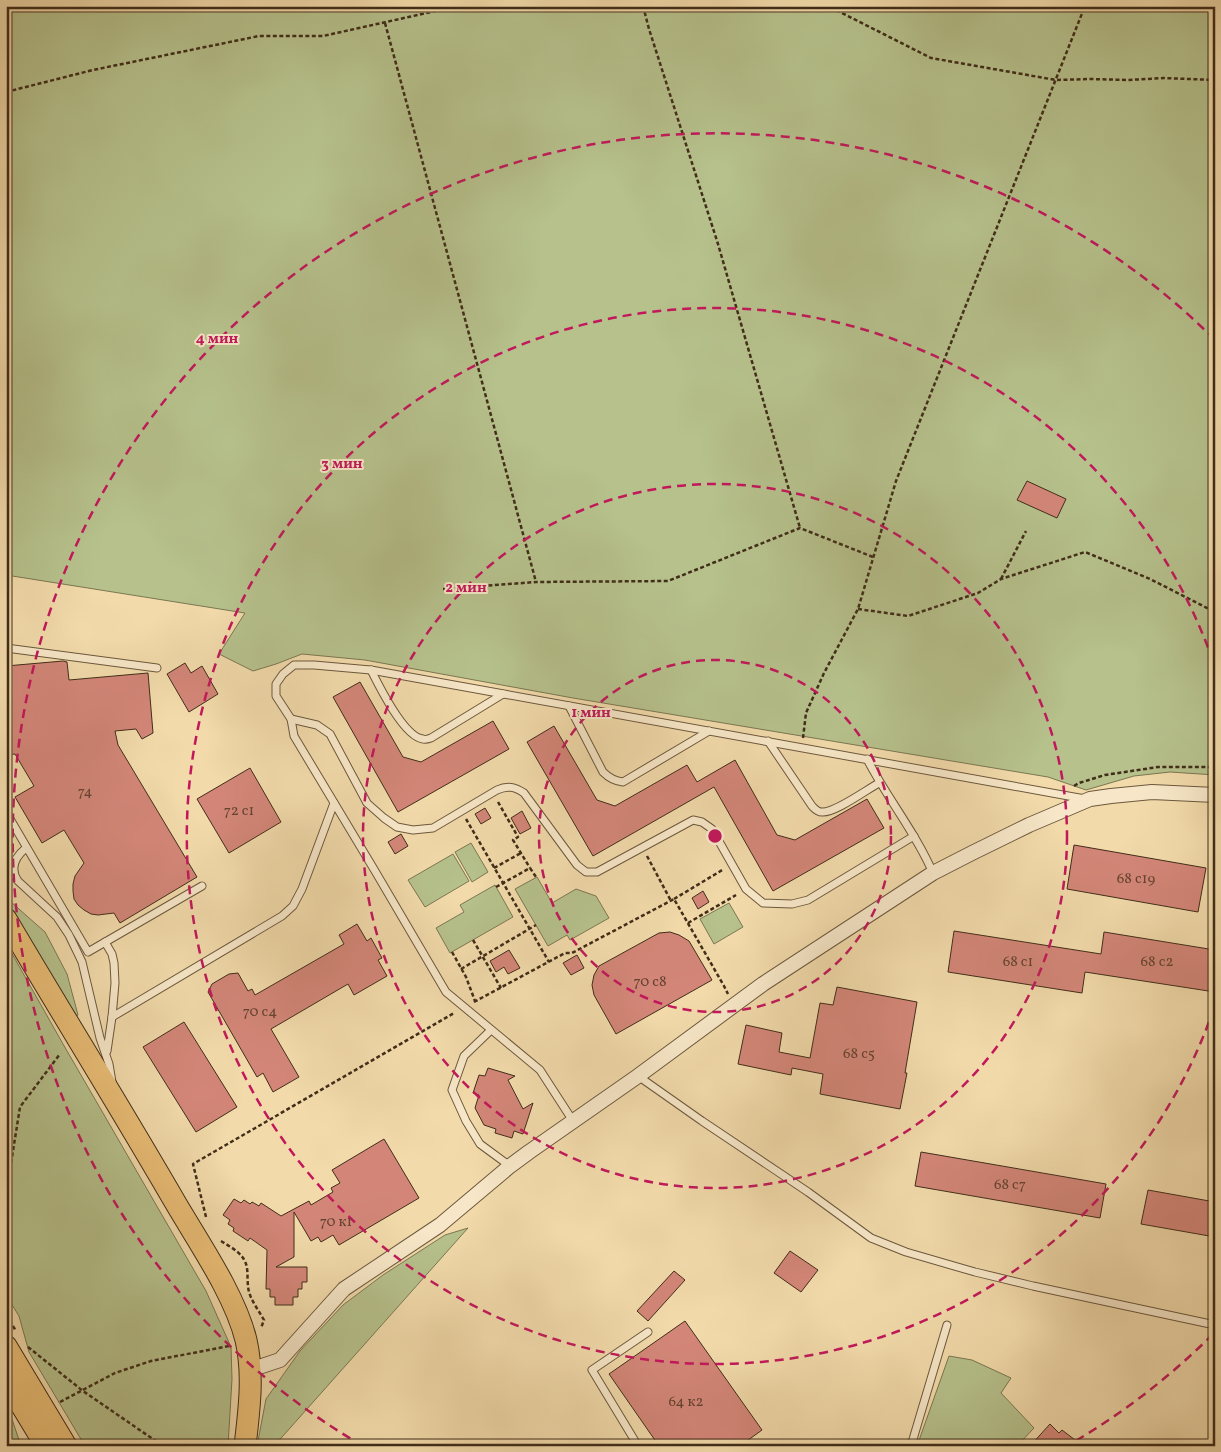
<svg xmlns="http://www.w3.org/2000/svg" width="1221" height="1452" font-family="Vollkorn,serif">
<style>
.green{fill:#b6c18c;stroke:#7b7752}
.building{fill:#d38678;stroke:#402d19}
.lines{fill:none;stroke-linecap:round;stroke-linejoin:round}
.service-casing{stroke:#6c583d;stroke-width:9}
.minor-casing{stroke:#6c583d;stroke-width:16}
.primary-casing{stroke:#402d19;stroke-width:23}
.path{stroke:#402d19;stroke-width:2.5;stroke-dasharray:4 2.5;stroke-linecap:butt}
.service{stroke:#f7e7c8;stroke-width:7}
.minor{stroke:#f7e7c8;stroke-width:14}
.primary{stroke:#e9bd75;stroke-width:21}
.ring{fill:none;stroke:#c2185b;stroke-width:2.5;stroke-dasharray:9 6}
.labels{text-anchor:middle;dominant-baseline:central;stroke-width:4;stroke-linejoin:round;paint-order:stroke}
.number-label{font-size:15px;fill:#654331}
.centre{fill:#c2185b;stroke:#f7e7c8;stroke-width:2.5}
.ring-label{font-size:15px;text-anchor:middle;font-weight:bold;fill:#c2185b;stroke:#f7e7c8;stroke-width:4;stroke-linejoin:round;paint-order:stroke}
</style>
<rect width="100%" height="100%" fill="#f2daaa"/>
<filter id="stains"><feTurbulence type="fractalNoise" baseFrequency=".004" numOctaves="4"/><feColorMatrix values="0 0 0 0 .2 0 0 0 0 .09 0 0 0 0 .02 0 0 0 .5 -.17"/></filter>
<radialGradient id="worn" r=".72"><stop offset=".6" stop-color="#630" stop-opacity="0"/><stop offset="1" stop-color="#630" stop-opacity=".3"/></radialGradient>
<g class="green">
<polygon points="6,6 1215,6 1215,775 1170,772 1134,776 1086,790 1048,777 573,698 365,660 302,654 276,664 253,671 219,654 245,613 6,575"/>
<polygon points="471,843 488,872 472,882 455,852"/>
<polygon points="453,854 469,881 425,907 408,880"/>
<polygon points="537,877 552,903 576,889 596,896 609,918 570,940 567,935 548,946 515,889"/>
<polygon points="495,885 513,917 450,953 436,928 464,912 460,905"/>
<polygon points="6,896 11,902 45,932 67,974 78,1015 75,1017 6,907"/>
<polygon points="729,903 743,927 714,944 700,919"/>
<polygon points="6,943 63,1044 206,1291 231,1347 232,1379 228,1446 85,1446 29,1352 19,1316 6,1295"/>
<polygon points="468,1228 274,1446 257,1446 266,1399 300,1351 343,1305 383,1275 445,1235"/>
<polygon points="949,1356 972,1360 1011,1378 1001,1393 1034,1428 1017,1446 917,1446"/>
<polygon points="6,1405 11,1416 21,1446 6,1446"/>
</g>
<g class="building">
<polygon points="1027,481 1066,499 1057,518 1017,500"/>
<polygon points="63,661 67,662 69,680 148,673 153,733 142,739 136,729 115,731 118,745 197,877 120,923 114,913 98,915 91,914 84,910 78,905 74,899 73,891 73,884 75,876 84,863 64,830 42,843 15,797 34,786 15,754 6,755 6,666"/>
<polygon points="185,663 191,673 202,666 218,694 189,712 167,674"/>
<polygon points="360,682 403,757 421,762 493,721 509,749 398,812 333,697"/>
<polygon points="554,726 597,800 615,806 687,765 697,782 735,760 777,835 795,840 867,799 884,828 773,891 714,787 593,856 527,742"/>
<polygon points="250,768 281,822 229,853 197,799"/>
<polygon points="485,808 491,818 481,824 475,814"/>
<polygon points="522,811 531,828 520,834 511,818"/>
<polygon points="401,834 408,846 395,854 388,842"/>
<polygon points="1074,845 1206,868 1198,912 1067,889"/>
<polygon points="703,891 709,902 698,909 692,898"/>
<polygon points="357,924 367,941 371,938 382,958 378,960 387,976 354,995 348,984 271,1029 299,1077 273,1092 263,1073 257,1077 208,992 212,984 229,974 238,973 248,991 252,989 255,995 344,944 339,935"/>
<polygon points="954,931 1101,954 1104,932 1215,950 1215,992 1085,972 1082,993 948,972"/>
<polygon points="670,932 679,935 689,941 712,980 616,1034 594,995 592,985 594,975 599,966 659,933"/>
<polygon points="509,950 520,968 508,974 504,967 496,972 490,961"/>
<polygon points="577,955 584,968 571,975 563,963"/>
<polygon points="837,987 917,1002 905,1073 907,1073 900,1109 820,1094 823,1074 792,1068 791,1075 738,1064 746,1025 782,1033 779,1052 810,1058 820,1003 833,1005"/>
<polygon points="184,1022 237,1107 196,1132 143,1047"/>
<polygon points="488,1068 515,1076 508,1080 523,1109 533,1103 523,1134 514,1131 512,1138 495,1133 496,1129 484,1125 475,1108 479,1095 473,1093 479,1075 485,1076"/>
<polygon points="384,1139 419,1198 339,1245 333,1235 321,1242 318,1237 311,1241 294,1212 294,1257 276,1267 307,1267 307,1282 302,1282 302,1289 298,1289 298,1297 293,1297 293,1305 275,1305 275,1297 270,1297 270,1289 266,1289 267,1250 250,1238 248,1241 233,1231 234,1228 228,1224 230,1220 223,1215 234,1199 241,1203 244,1200 250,1204 252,1202 259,1206 261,1203 281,1216 309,1201 311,1205 333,1192 331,1188 340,1183 332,1170"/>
<polygon points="921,1152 1106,1184 1100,1218 915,1186"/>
<polygon points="1148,1190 1215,1202 1215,1237 1141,1224"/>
<polygon points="790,1251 818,1270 801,1292 774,1273"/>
<polygon points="674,1271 685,1280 648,1321 637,1311"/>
<polygon points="685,1321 762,1430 740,1446 659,1446 609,1374"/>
<polygon points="1050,1424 1059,1433 1062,1430 1083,1446 1030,1446"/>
</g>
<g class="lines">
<defs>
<g id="service">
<polyline points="6,648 157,668"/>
<path d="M371 670C379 686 404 737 423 739 425 740 428 739 431 738L503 694"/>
<path d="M569 706 603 772C609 778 614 781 623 782L709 731"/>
<path d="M291 719 317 725 330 734 367 803 384 818 397 827 413 830 433 828 497 790C508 785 515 787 524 793L577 865 586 872H597L693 820 702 822 712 829 746 889 763 903 792 904 808 900 914 836"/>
<path d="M768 741 812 806C815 809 817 812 822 812 835 813 866 790 879 783"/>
<path d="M867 759C887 798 916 833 933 873"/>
<polyline points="6,812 88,952 202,886"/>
<path d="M26 848C15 857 9 868 18 881L57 917 69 935 82 962 100 1038 109 1064 112 1082"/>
<polyline points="105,942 112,954 114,963 115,983 112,1017 107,1051"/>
<polyline points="112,1017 282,916 293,906 302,889 334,803"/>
<polyline points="491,1030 464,1056 452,1090 466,1121 480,1144 510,1166"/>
<polyline points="638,1076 702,1121 808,1192 871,1238 906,1252 975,1272 1033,1286 1215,1325"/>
<polyline points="573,1121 540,1070 446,992 375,871 294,736 291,719 276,696 276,684 283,674 294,665 314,665 371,670 1085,799"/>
<polyline points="638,1446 592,1370 648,1332"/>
<polyline points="911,1446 947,1325"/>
</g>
<polyline id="minor" points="250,1370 280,1360 344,1289 440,1225 510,1166 529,1152 638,1076 763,984 933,873 972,853 1029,825 1090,799 1111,796 1152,792 1215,795"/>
<g id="primary">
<path d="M6 919C62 1014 120 1107 175 1202 199 1243 235 1295 246 1340 254 1375 249 1411 245 1446"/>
<polyline points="6,1346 66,1446"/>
<polyline points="6,1380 46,1446"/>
</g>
</defs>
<use href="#service" class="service-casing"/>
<use href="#minor" class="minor-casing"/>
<use href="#primary" class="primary-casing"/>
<g class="path">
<polyline points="643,6 649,29 718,244 800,528"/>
<polyline points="824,6 836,10 931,58 1056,80 1090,79 1128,80 1164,78 1215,80"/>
<polyline points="385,23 536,582"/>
<polyline points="6,92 93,70 259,36 323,36 458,6"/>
<polyline points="1001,579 1026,531"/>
<polyline points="443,589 536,582 668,581 800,528 873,557"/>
<polyline points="858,609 908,616 978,593 1001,579 1085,552 1150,579 1215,612"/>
<polyline points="803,738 806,713 824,673 858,609 896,481 1085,6"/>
<polyline points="1074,786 1079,783 1105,775 1158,767 1215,767"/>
<polyline points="498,802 518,837 513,840 530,868"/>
<polyline points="466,819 549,962"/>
<polyline points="647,856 671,901"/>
<polyline points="494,868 521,853"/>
<polyline points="496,887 530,868 536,877"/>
<polyline points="674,899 724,869"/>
<polyline points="688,923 736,895"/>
<polyline points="473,940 501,988"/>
<polyline points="452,952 466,977 475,1001"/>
<polyline points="461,969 536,925"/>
<polyline points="474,1002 565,953 572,953 674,899 724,986 728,994"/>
<polyline points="6,1195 20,1107 60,1054"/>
<polyline points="206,1217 193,1164 454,1013"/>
<path d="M221 1241C232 1248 245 1254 247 1268 248 1276 247 1284 249 1292 252 1302 259 1311 264 1320L261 1328"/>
<polyline points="6,1315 16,1331"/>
<polyline points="28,1347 83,1391 163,1446"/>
<polyline points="60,1402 115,1373 151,1361 229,1346"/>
</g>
<use href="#service" class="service"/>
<use href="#minor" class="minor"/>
<use href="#primary" class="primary"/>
</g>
<g class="ring">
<circle cx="715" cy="836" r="176"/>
<circle cx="715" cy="836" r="352"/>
<path d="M1214 1008A528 528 0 1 1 1214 664"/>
<path d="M1213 1334A704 704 0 0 1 1067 1446M363 1446A704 704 0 1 1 1213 338"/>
</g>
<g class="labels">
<g class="number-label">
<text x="85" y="792">74</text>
<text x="239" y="811">72 с1</text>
<text x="1136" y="879">68 с19</text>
<text x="1018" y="962">68 с1</text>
<text x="1157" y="962">68 с2</text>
<text x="650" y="982">70 с8</text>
<text x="260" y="1012">70 с4</text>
<text x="859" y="1054">68 с5</text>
<text x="1010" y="1185">68 с7</text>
<text x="336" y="1222">70 к1</text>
<text x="686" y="1402">64 к2</text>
</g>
</g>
<circle cx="715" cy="836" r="8" class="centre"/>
<g class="ring-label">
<text x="217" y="343">4 мин</text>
<text x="342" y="468">3 мин</text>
<text x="466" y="592">2 мин</text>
<text x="591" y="717">1 мин</text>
</g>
<rect width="1221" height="1452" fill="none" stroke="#f2daaa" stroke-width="25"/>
<rect x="8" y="8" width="1206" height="1437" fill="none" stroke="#402d19" stroke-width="2.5"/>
<rect x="12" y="12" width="1196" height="1427" fill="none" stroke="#402d19"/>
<rect width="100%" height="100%" filter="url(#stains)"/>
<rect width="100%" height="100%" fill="url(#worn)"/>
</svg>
